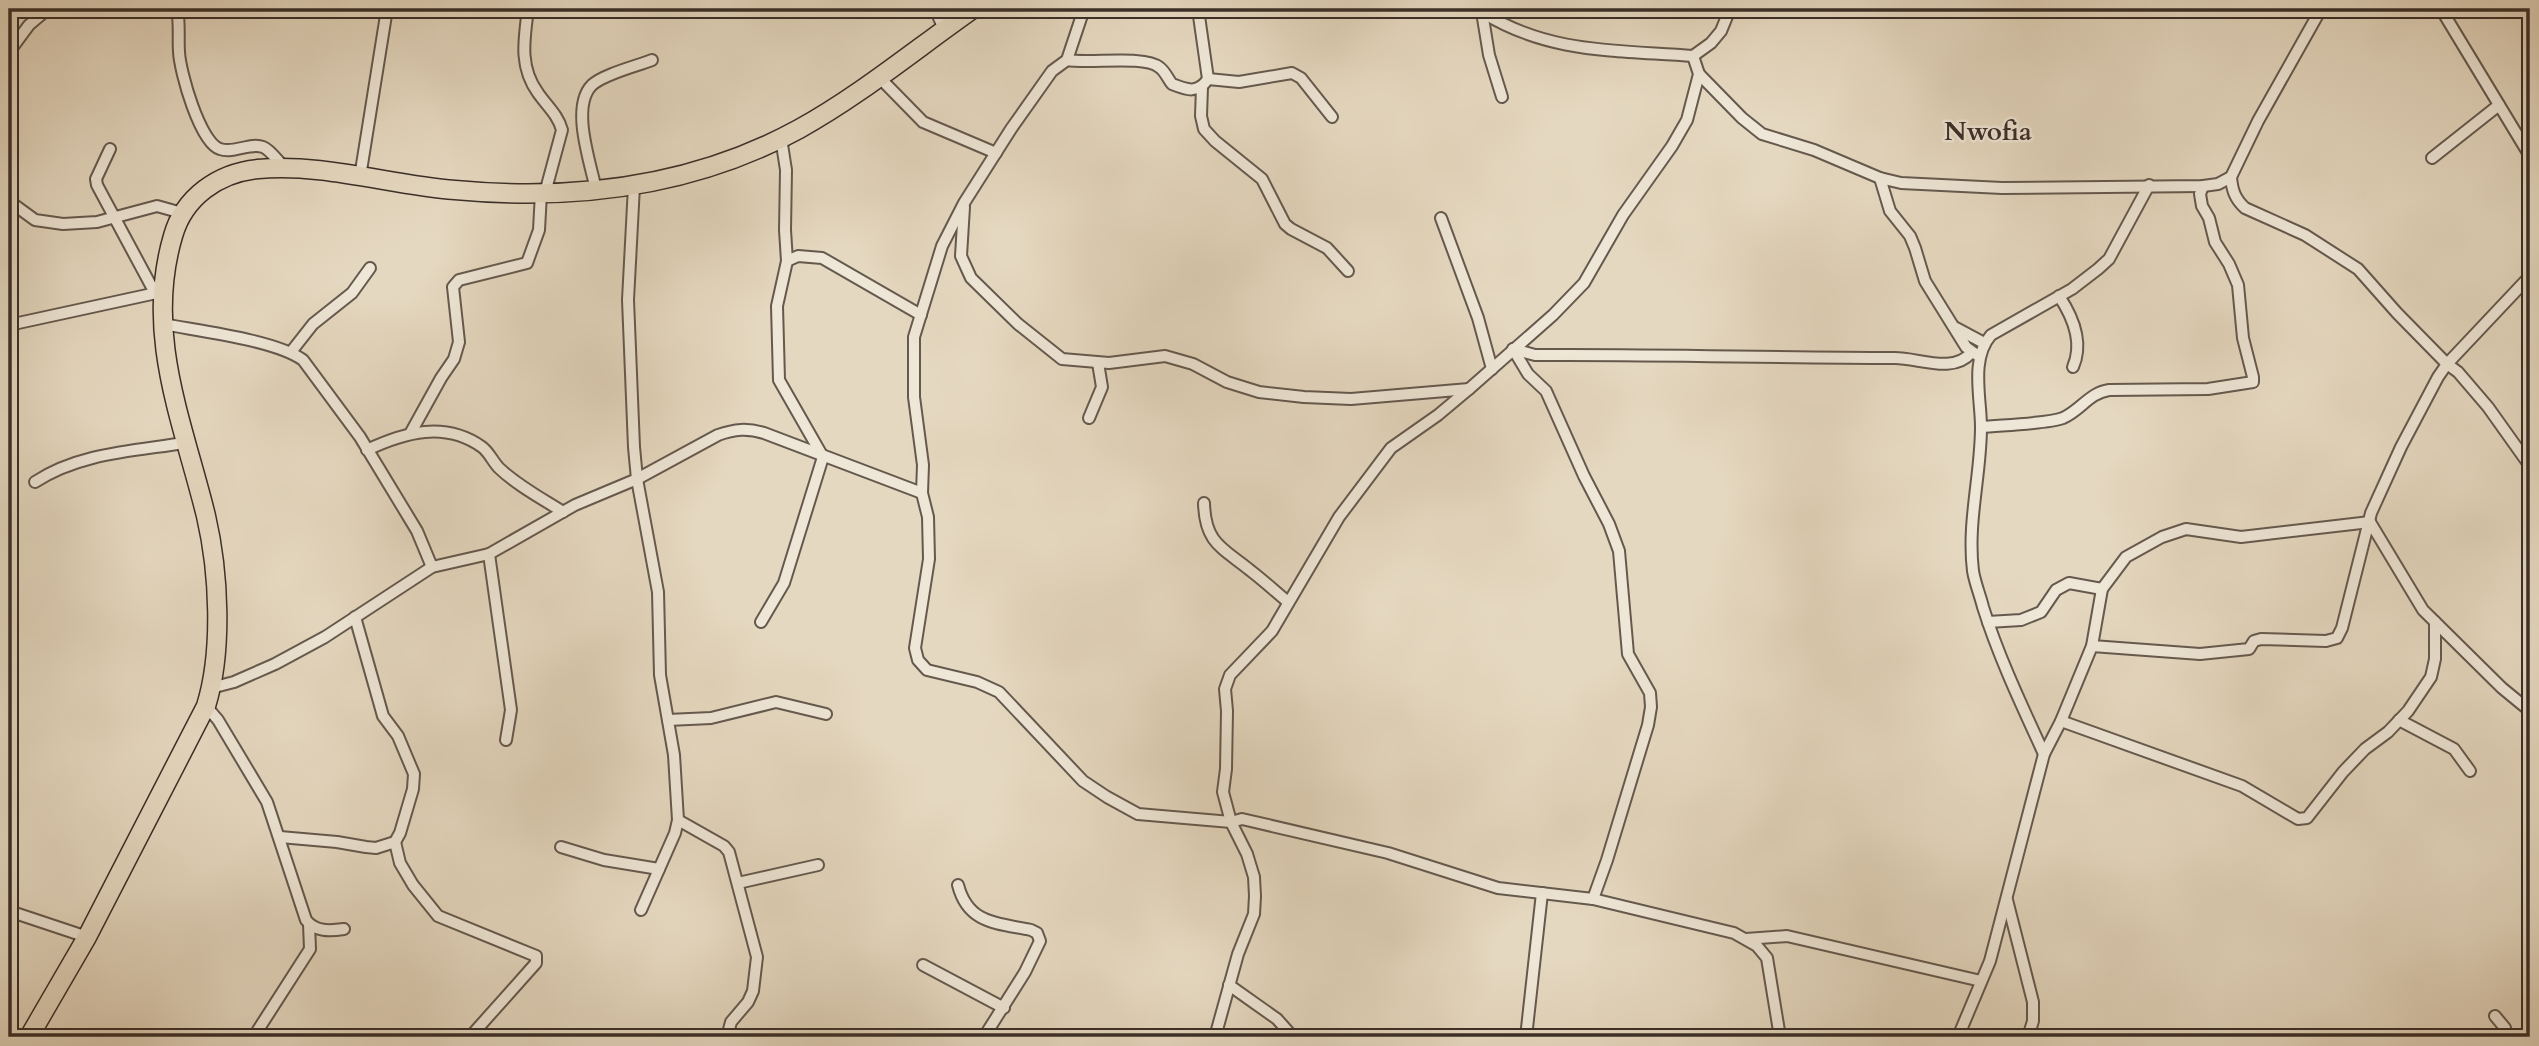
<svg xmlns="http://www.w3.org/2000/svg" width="2539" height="1046" font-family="Cardo,serif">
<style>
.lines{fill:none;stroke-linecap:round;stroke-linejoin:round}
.minor-casing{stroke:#65594e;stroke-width:14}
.primary-casing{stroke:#3a2f28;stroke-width:21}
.minor{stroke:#eee6d6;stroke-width:10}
.primary{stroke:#e5d8c0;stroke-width:18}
.labels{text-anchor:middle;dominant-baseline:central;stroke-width:5;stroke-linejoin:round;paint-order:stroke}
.quarter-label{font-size:26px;font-weight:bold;fill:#3a2f28;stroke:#eee6d6}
</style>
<rect width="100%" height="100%" fill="#e5d8c0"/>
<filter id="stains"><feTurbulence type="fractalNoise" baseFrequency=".00286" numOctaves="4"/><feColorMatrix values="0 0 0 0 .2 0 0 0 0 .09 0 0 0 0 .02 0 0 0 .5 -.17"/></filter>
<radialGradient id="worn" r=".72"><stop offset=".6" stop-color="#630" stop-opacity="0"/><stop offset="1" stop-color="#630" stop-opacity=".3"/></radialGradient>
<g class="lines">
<defs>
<g id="minor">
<path d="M177 9C180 23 178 38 179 52 180 72 200 143 220 149 234 154 250 142 263 147 271 150 279 163 286 169"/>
<path d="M528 9C524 40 519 67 538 93 547 106 558 115 562 130L545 193"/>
<polyline points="935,9 944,29"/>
<polyline points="1084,9 1067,60 1052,71 1011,129 964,203 942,246 914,337 914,397 923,465 922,493 928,517 929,559 915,648 918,660 927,670 977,682 999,692 1083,781 1107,797 1138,814 1231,822 1242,819 1388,853 1498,888 1593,899 1734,933 1757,946 1767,958 1780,1037"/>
<path d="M1481 9 1482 12C1549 54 1616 50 1693 56"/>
<polyline points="2441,9 2530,156"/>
<polyline points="1482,12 1489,55 1502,97"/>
<polyline points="9,52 29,25 48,9"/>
<path d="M1067 60C1089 64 1144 55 1159 67 1165 71 1168 79 1172 84 1187 90 1198 94 1208 79L1198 9"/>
<polyline points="1699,74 1742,118 1762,134 1814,150 1880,178 1901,183 2002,188 2203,186 2218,184 2231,177 2258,121 2321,9"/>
<polyline points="878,76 923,122 996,153"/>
<polyline points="1208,79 1239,82 1292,73 1301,78 1332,117"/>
<polyline points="1202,87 1201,116 1204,129 1215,141 1262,179 1285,224 1291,229 1327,248 1348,271"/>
<polyline points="781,138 786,170 785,230 787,261"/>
<polyline points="110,149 96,179 97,185 155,293"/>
<polyline points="2432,158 2499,105"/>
<polyline points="360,177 387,9"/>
<path d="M2231 177C2232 190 2235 199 2245 208L2305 235 2358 269 2397 313 2447 364 2458 372 2488 407 2530 466"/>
<polyline points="1880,178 1890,211 1910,236 1915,248 1925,281 1966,347 1977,355"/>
<polyline points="634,186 628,300 634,447 637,479 658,592 660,675 674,755 678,820 675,833 641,910"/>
<path d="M596 190C591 164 570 107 592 85 604 74 637 66 652 60"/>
<polyline points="9,201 35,220 63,224 97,222 157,206 182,213"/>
<polyline points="964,207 961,256 971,278 1018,324 1062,359 1109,363 1165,356 1193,364 1227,382 1259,392 1304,397 1351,399 1469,389"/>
<polyline points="1441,218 1478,318 1492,369"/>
<path d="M2059 296C2073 317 2084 342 2073 367"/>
<path d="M163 324C199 331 275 340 303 360L360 437 417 531 432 567"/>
<polyline points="9,325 161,292"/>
<polyline points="1956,328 1984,343"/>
<polyline points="1513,349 1528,374 1546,391 1584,476 1609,524 1619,551 1628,654 1650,693 1651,707 1648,725 1607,860 1593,899"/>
<path d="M1513 349 1535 355C1655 354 1775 358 1895 358 1919 358 1953 374 1971 353"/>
<polyline points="291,352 313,324 352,293 370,268"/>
<polyline points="1089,418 1102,387 1098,363"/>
<path d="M1981 427C2001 425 2047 424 2063 418 2081 410 2089 393 2109 390L2208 389 2253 382V377L2243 338 2238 285 2229 264 2215 242 2209 218 2202 206 2200 194 2203 186"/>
<polyline points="410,434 441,378 454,359 459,342 453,287 459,280 527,263 539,230 541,193"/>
<path d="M367 450C405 432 445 421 482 447 489 452 493 462 499 468 518 486 541 498 563 512"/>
<path d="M35 482C79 453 134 451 184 443"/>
<path d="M1204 503C1205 544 1223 548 1251 571 1264 581 1276 592 1288 602"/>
<polyline points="2370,522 2423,610 2502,688 2530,711"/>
<polyline points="489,554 511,710 506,740"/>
<polyline points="761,622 784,583 823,457 779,380 777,306 787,261 798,256 822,258 921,315"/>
<polyline points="1988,622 2021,620 2041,612 2056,590 2069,583 2102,589"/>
<polyline points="2092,646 2200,654 2249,649 2254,641 2261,639 2326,641 2337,638 2342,628 2371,513 2401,447 2438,377 2447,364 2530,276"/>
<path d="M211 688 234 682 275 664 325 637 432 567 489 554 575 505 637 479 718 435C735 429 747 428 764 433L922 493"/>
<path d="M206 706 218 720 267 802 306 920C315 932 330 931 344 929"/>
<polyline points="668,720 711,718 776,702 826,714"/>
<polyline points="2399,720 2454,749 2470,771"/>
<polyline points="2061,721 2242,786 2298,819 2307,818 2343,772 2365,749 2388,732 2408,711 2431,677 2435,659 2435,622"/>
<path d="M2044 754C2022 706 1999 658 1983 607 1980 595 1975 583 1973 571 1967 522 1981 475 1981 427 1981 398 1970 359 1991 335L2072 289 2098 269 2109 259 2149 185"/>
<polyline points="678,820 724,846 729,852 757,957 753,991 748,1002 731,1022 727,1037"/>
<polyline points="280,837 337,842 366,847 376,848 395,842 400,833 413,789 414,774 398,736 383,716 355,617"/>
<polyline points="395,842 400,863 413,885 438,916 536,956 536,963 470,1037"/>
<polyline points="561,847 604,860 659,869"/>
<polyline points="738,883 818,865"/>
<path d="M958 885C968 924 997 923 1031 930L1037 933 1040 941 1025 972 984 1037"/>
<polyline points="2007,900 2033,1002 2033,1021 2028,1037"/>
<polyline points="9,911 87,937"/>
<polyline points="1746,939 1787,936 1981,981"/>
<polyline points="923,965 1004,1008"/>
<polyline points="1229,985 1277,1019 1293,1037"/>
<polyline points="2495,1016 2505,1028 2507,1037"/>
<polyline points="256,1037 258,1030 310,949 309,924"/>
<polyline points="1215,1037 1238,954 1254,914 1255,896 1254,877 1247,854 1231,822 1223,792 1226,769 1227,711 1225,689 1230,675 1272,631 1339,517 1391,448 1438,415 1469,389 1553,315 1584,283 1623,215 1672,146 1687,120 1699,74 1693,56 1711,43 1721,31 1730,9"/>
<polyline points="1526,1037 1542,893"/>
<polyline points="1958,1037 1990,961 2044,754 2061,721 2092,646 2102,589 2126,557 2162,537 2186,529 2241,537 2370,522"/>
</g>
<path id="primary" d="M29 1037 87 937 206 706C223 651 219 572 206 516 183 422 144 334 173 236 184 197 218 173 258 169 324 163 390 185 455 190 573 201 693 187 799 129 859 96 916 49 973 9"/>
</defs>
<use href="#minor" class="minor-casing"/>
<use href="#primary" class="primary-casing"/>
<use href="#minor" class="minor"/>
<use href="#primary" class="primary"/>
</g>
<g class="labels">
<g class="quarter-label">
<text x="1988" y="131">Nwofia</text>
</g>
</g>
<rect width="2539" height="1046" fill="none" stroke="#e5d8c0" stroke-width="35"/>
<rect x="10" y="10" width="2518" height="1025" fill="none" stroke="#3a2f28" stroke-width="3.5"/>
<rect x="18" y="18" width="2504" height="1011" fill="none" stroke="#3a2f28" stroke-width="2"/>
<rect width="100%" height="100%" filter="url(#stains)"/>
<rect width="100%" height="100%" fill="url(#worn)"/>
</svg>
